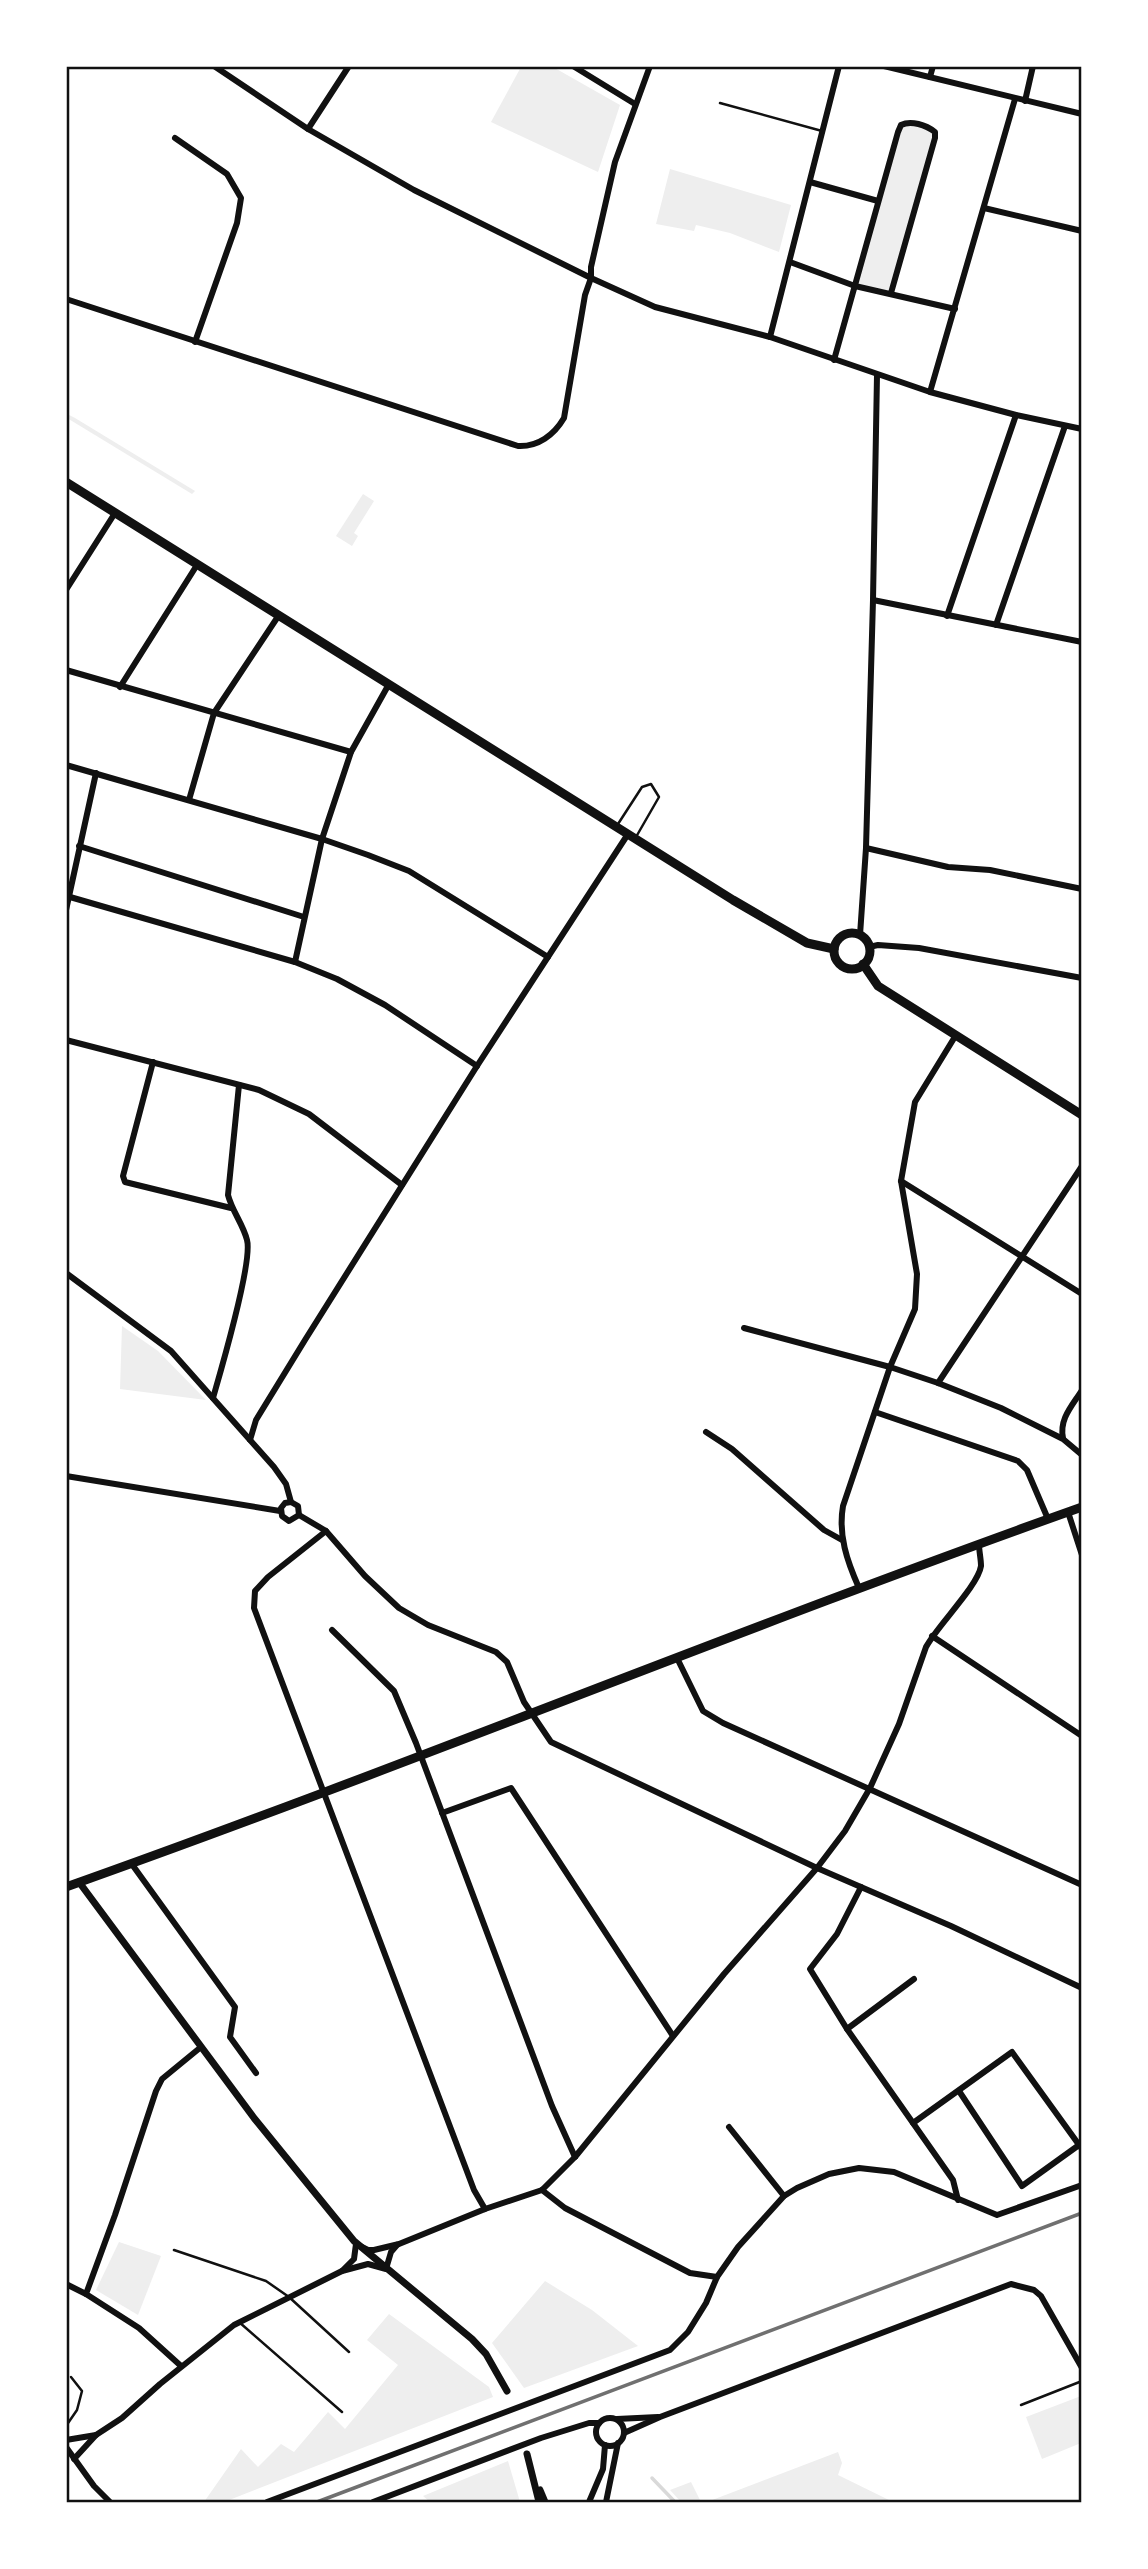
<svg xmlns="http://www.w3.org/2000/svg" width="1148" height="2569" font-family="'Source Serif 4',serif">
<style>
.green{fill:#eee}
.lines{fill:none;stroke-linecap:round;stroke-linejoin:round}
.stream{stroke:#d9d9d9;stroke-width:3.5}
.service{stroke:#111;stroke-width:2.5}
.minor{stroke:#111;stroke-width:6}
.tertiary{stroke:#111;stroke-width:7}
.secondary{stroke:#111;stroke-width:9}
.rail{stroke:#707070;stroke-width:3.5}
.neatline{fill:none;stroke:#111;stroke-width:2.5}
</style>
<rect width="100%" height="100%" fill="#fff"/>
<g class="green">
<polygon points="521,67 553,67 620,105 598,172 491,122"/>
<polygon points="908,122 935,132 891,293 855,286 898,132"/>
<polygon points="670,169 791,205 779,252 730,233 696,225 694,231 656,224"/>
<polygon points="67,414 75,418 195,491 192,494 67,418"/>
<polygon points="363,494 374,501 354,533 358,536 352,546 336,536"/>
<polygon points="122,1326 158,1351 206,1400 120,1389"/>
<polygon points="119,2242 161,2256 138,2315 96,2290"/>
<polygon points="545,2281 592,2310 638,2346 524,2388 492,2343"/>
<polygon points="389,2314 489,2387 493,2397 224,2502 204,2502 241,2449 258,2467 281,2444 294,2452 328,2412 345,2429 398,2365 367,2340"/>
<polygon points="1081,2396 1081,2443 1042,2459 1026,2417"/>
<polygon points="838,2452 842,2463 838,2475 891,2501 890,2502 707,2502"/>
<polygon points="508,2461 520,2502 430,2502 423,2496"/>
<polygon points="691,2482 701,2502 681,2502 670,2490"/>
</g>
<g class="lines">
<polyline class="stream" points="652,2478 675,2502"/>
<g class="service">
<polyline points="720,103 822,131"/>
<polyline points="618,824 642,787 651,784 659,797 636,837"/>
<polyline points="174,2250 266,2281 289,2297 349,2352"/>
<polyline points="239,2322 342,2412"/>
<polyline points="1021,2405 1082,2381"/>
<polyline points="66,2426 77,2410 82,2391 71,2377"/>
</g>
<g class="minor">
<polyline points="214,66 308,129 414,190 591,278 655,307 770,337 930,392 1016,415 1082,429"/>
<polyline points="573,66 635,104"/>
<polyline points="884,66 1082,114"/>
<polyline points="930,77 933,66"/>
<polyline points="1025,101 1033,66"/>
<polyline points="308,129 349,66"/>
<polyline points="175,138 227,174 241,198 237,223 195,342"/>
<polyline points="810,182 878,201"/>
<polyline points="984,208 1082,231"/>
<polyline points="790,262 855,286 955,309"/>
<path d="M66 299 518 446C538 447 554 435 564 418L585 295 591 278V267L615 162 650 66"/>
<polyline points="770,337 839,66"/>
<path d="M834 360 898 132 901 125C911 120 926 125 935 132V138L891 293"/>
<polyline points="930,392 1015,99"/>
<polyline points="66,590 115,513"/>
<polyline points="873,600 1082,642"/>
<polyline points="947,616 1016,415"/>
<polyline points="996,625 1065,426"/>
<polyline points="66,670 351,752"/>
<polyline points="120,687 197,565"/>
<polyline points="66,765 322,839 368,855 409,871 548,957"/>
<polyline points="189,800 214,713 279,615"/>
<polyline points="79,846 304,917"/>
<polyline points="866,848 948,867 990,870 1082,889"/>
<polyline points="70,897 295,962 337,979 385,1005 477,1066"/>
<polyline points="66,910 96,773"/>
<polyline points="860,935 866,848 873,600 877,375"/>
<polyline points="869,947 878,945 919,948 1082,978"/>
<polyline points="295,962 322,839 351,752 389,684"/>
<polyline points="66,1040 259,1090 309,1114 402,1185"/>
<polyline points="153,1062 123,1176 125,1182 231,1208"/>
<polyline points="901,1181 1082,1294"/>
<polyline points="66,1273 171,1351 274,1467 286,1484 291,1502 298,1506 299,1515"/>
<polyline points="744,1328 890,1367 938,1383 1001,1408 1063,1439 1082,1455"/>
<polyline points="938,1383 1082,1166"/>
<path d="M213 1398C221 1370 253 1262 247 1240 243 1224 232 1211 228 1195L239 1085"/>
<polyline points="875,1412 1018,1461 1027,1470 1048,1519"/>
<polyline points="706,1432 732,1449 824,1530 842,1540"/>
<path d="M1063 1438C1059 1419 1072 1406 1082 1390"/>
<polyline points="250,1440 256,1420 305,1340 477,1066 628,834"/>
<polyline points="66,1476 280,1511"/>
<polyline points="291,1502 285,1503 281,1508 282,1516 289,1521 299,1515"/>
<polyline points="1068,1512 1082,1555"/>
<polyline points="299,1515 326,1531 365,1576 399,1608 428,1625 496,1652 507,1662 524,1702 551,1742 817,1868 951,1926 1082,1988"/>
<polyline points="326,1531 268,1577 255,1591 254,1608 474,2190 485,2209"/>
<path d="M859 1588C847 1561 838 1535 843 1506L890 1367 915 1309 917 1274 901 1181 915 1102 956 1035"/>
<polyline points="332,1630 394,1691 416,1743 552,2106 575,2157"/>
<polyline points="932,1636 1082,1736"/>
<polyline points="677,1658 703,1711 723,1723 1082,1885"/>
<polyline points="442,1813 511,1788 673,2036"/>
<polyline points="131,1863 235,2007 230,2037 256,2073"/>
<polyline points="861,1887 837,1934 810,1969 847,2029 953,2180 958,2200"/>
<polyline points="847,2029 914,1979"/>
<polyline points="959,2091 1022,2186 1079,2145"/>
<polyline points="913,2123 1012,2052 1082,2149"/>
<polyline points="729,2127 784,2196"/>
<polyline points="542,2190 565,2208 690,2273 717,2277"/>
<path d="M342 2271 354 2259 356 2244 368 2250H374L399 2244 485 2209 542 2190 575 2157 724 1974 817 1868 845 1831 870 1788 899 1724 926 1647C937 1626 978 1586 981 1566 981 1559 979 1551 979 1544"/>
<polyline points="66,2284 86,2294"/>
<polyline points="181,2366 139,2328 86,2294 115,2215 156,2091 162,2079 201,2047"/>
<circle cx="610" cy="2432" r="14"/>
<polyline points="617,2419 658,2417"/>
<polyline points="624,2433 660,2417 1011,2284 1034,2290 1041,2296 1082,2368"/>
<polyline points="66,2440 96,2435"/>
<polyline points="66,2447 94,2486 110,2502"/>
<polyline points="74,2459 96,2435 122,2418 160,2384 234,2325 342,2271 368,2264 386,2269 391,2252 397,2245"/>
<polyline points="267,2502 670,2350 688,2332 706,2303 717,2277 738,2247 784,2196 797,2188 829,2174 859,2168 894,2172 997,2215 1082,2185"/>
<polyline points="373,2502 541,2438 589,2423 599,2423"/>
<polyline points="589,2502 603,2469 605,2445"/>
<polyline points="606,2502 618,2443"/>
</g>
<g class="tertiary">
<polyline points="79,1882 254,2118 354,2241 472,2339 486,2354 507,2391"/>
<polyline points="527,2454 539,2502"/>
<polyline points="540,2490 545,2502"/>
</g>
<g class="secondary">
<polyline points="66,482 733,900 807,943 834,949"/>
<circle cx="852" cy="951" r="18"/>
<polyline points="863,964 878,986 1082,1115"/>
<path d="M66 1887C407 1766 741 1628 1082 1507"/>
</g>
<polyline class="rail" points="317,2502 1082,2213"/>
</g>
<rect width="1148" height="2569" fill="none" stroke="#ffffff" stroke-width="136"/>
<rect x="68" y="68" width="1012" height="2433" class="neatline"/>
</svg>
